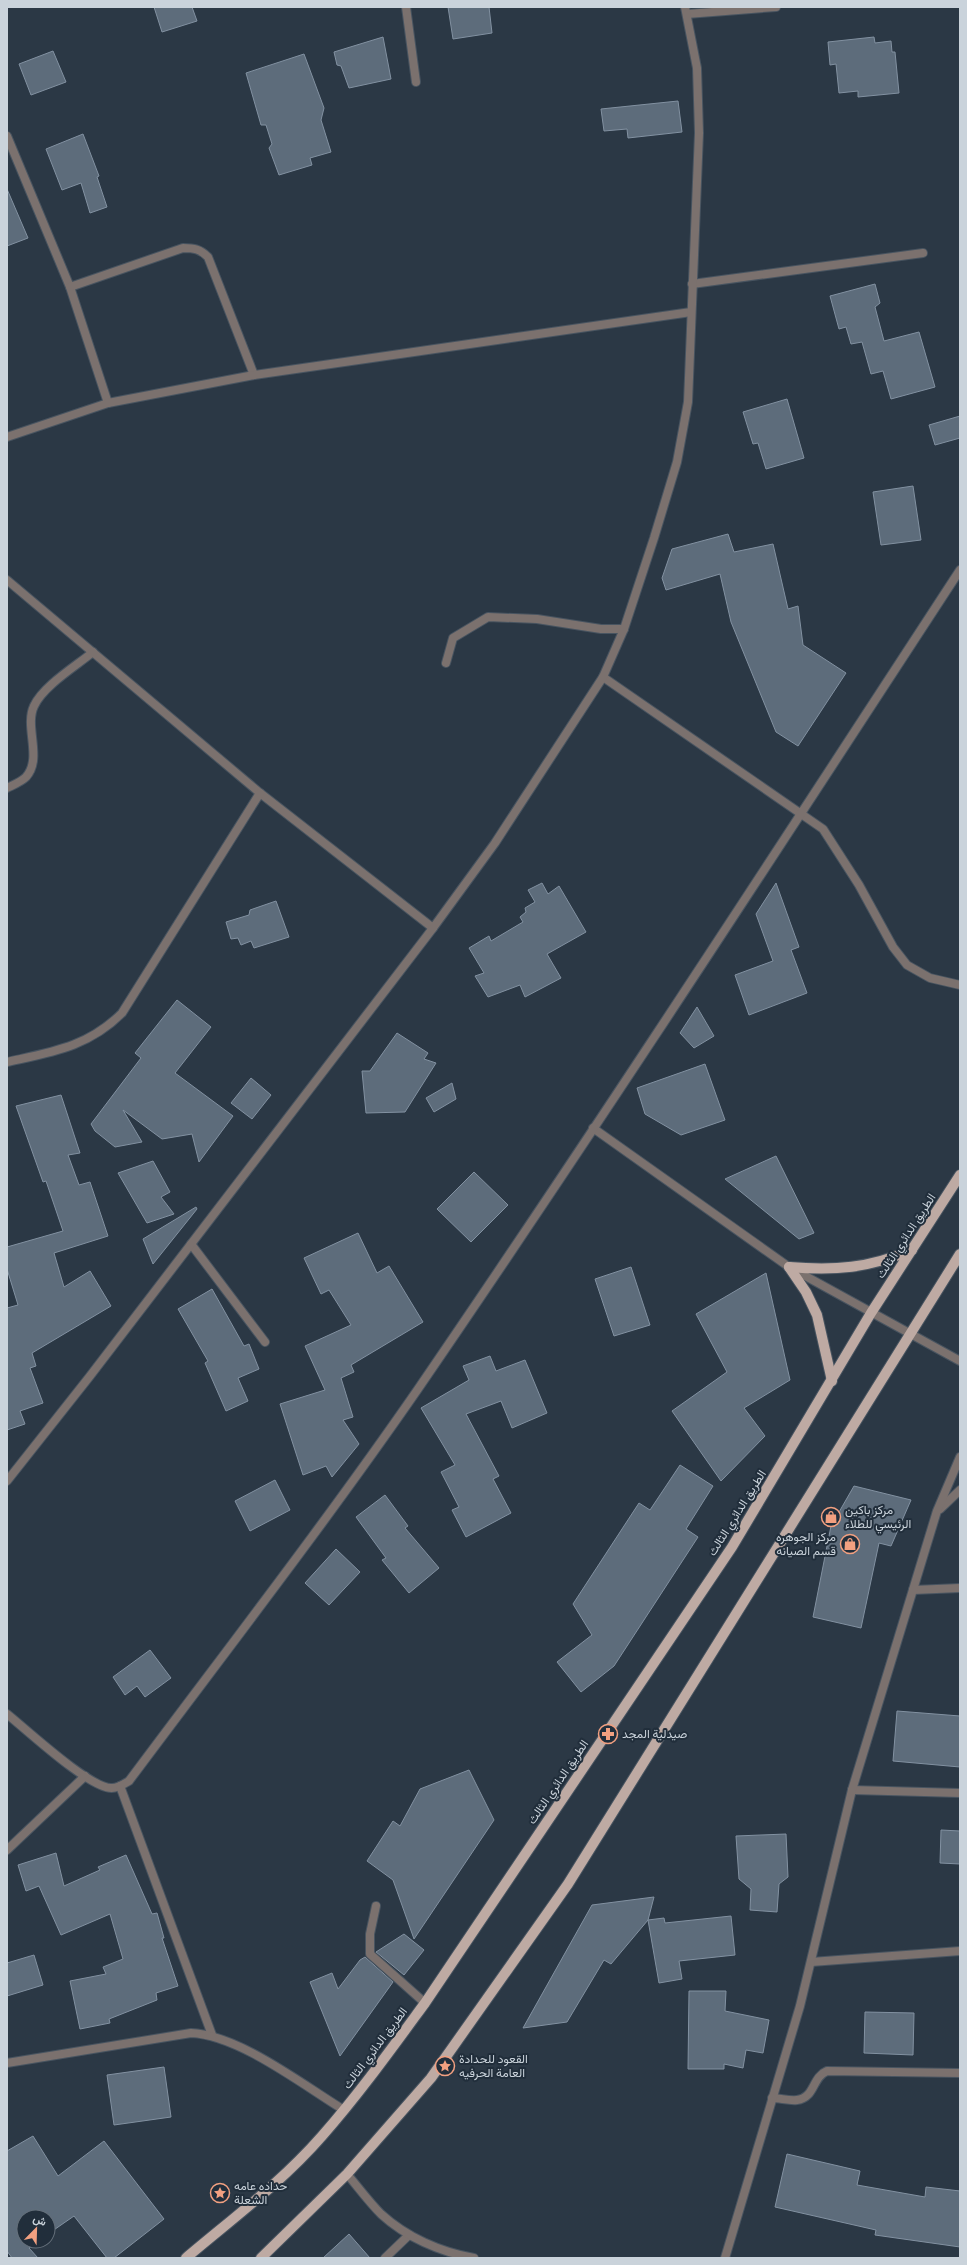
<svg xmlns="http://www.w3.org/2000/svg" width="967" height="2265" font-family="'Roboto Condensed',Vazirmatn,sans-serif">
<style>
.building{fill:#5d6c7b;stroke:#8291a1}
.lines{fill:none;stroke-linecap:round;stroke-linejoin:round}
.service-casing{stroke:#485460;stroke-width:10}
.minor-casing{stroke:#485460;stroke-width:10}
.primary-casing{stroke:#485460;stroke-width:12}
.service{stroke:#7b716e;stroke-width:8}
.minor{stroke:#7b716e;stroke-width:8}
.primary{stroke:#beaaa3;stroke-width:10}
.labels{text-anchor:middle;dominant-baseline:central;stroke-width:4;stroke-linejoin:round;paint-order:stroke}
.street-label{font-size:12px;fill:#cad3db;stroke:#212e3b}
.poi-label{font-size:12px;fill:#cad3db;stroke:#212e3b;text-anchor:start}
</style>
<rect width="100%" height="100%" fill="#2b3845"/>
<g class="building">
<polygon points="154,7 192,7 197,21 162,32"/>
<polygon points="448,7 489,7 492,33 453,39"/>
<polygon points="383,37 391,79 349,88 341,66 337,65 334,52"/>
<polygon points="874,37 875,43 891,41 892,52 895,52 899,93 858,97 858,91 839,93 836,64 830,65 828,42"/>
<polygon points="53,51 66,82 31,95 19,64"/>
<polygon points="304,54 324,108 321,120 331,152 310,158 312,165 279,175 269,148 272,144 266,125 261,125 246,73"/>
<polygon points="678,101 682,132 628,138 627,129 604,131 601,109"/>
<polygon points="83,134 99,176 97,177 107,207 90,213 81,183 62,190 46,149"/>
<polygon points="7,189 28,238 7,246"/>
<polygon points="875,284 880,303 875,307 884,341 919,332 935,387 891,399 883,371 871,374 862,342 851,344 846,327 839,329 830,296"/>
<polygon points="787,399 804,458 766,469 758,443 753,444 743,412"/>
<polygon points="960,416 960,438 935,445 929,425"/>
<polygon points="913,486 921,540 881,545 873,492"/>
<polygon points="728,534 734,552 773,544 788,609 798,606 803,645 846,673 798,746 776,732 731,622 720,574 666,590 662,578 672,549"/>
<polygon points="542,883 548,894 559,886 586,932 547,954 561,978 525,997 520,985 488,997 475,976 484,973 469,948 489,936 491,941 523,922 520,917 526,912 525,908 535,902 528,890"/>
<polygon points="776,883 799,947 791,950 807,993 749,1015 735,975 773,961 756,914"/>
<polygon points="276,901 289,937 254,948 251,941 241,945 238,938 231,939 226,922 249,915 250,910"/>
<polygon points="177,1000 211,1027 175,1073 233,1116 199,1162 192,1134 162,1139 123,1110 142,1142 115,1147 95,1131 91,1124 141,1058 135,1053"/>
<polygon points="697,1007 714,1036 694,1048 680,1033"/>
<polygon points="397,1033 428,1053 424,1059 436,1063 405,1112 366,1113 362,1071 370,1071"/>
<polygon points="705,1064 725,1120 681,1135 645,1114 637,1088"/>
<polygon points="251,1078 271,1095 252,1119 231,1103"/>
<polygon points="452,1083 456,1099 434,1112 426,1098"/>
<polygon points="61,1095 80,1153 68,1155 79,1185 90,1182 108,1236 54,1253 64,1287 90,1271 111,1306 32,1353 36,1366 30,1368 43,1403 20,1411 25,1424 7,1430 7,1308 18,1305 7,1269 7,1247 63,1231 46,1181 43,1182 16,1106"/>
<polygon points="776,1156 814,1233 799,1239 725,1179"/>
<polygon points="153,1161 170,1192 161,1197 174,1214 147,1223 118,1173"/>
<polygon points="474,1172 508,1205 471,1242 437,1209"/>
<polygon points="196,1207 197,1209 153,1264 143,1239"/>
<polygon points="358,1233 377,1273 389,1266 423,1322 351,1365 354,1372 341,1378 353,1417 343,1420 359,1444 332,1477 326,1466 303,1475 280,1404 325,1390 305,1346 351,1325 329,1290 321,1294 304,1258"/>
<polygon points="631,1267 650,1325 614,1336 595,1279"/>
<polygon points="766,1273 790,1380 744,1408 765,1436 721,1481 672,1411 727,1372 696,1314"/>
<polygon points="212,1289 244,1346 249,1344 259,1369 238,1378 248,1401 226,1411 205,1363 208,1361 178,1309"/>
<polygon points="490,1356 496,1371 525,1360 547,1413 512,1428 501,1401 466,1414 499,1476 493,1479 511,1513 466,1537 452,1510 459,1507 441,1472 455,1465 421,1408 469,1380 463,1366"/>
<polygon points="680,1465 713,1486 686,1529 698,1537 614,1666 581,1692 557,1662 592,1635 573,1604 639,1503 650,1510"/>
<polygon points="275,1480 290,1510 250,1531 235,1501"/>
<polygon points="854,1486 911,1500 891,1546 879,1543 861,1628 813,1617 831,1526"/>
<polygon points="385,1495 408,1526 405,1528 439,1568 409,1593 382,1560 386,1558 356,1517"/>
<polygon points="336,1549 360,1572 329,1605 305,1583"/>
<polygon points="150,1650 171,1678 145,1697 137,1686 125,1695 113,1677"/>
<polygon points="897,1711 960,1716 960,1767 893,1761"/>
<polygon points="469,1770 494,1820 414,1939 393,1880 367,1861 393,1821 400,1826 420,1789"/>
<polygon points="941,1830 960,1831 960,1864 940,1863"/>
<polygon points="786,1834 788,1877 779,1884 777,1912 750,1910 751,1889 739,1879 736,1836"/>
<polygon points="56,1853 64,1886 100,1870 98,1867 126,1855 152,1914 157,1913 164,1938 162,1938 178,1986 156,1993 157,2000 109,2019 110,2023 80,2029 70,1981 106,1974 103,1967 123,1959 110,1914 61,1935 39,1886 26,1891 18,1865"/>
<polygon points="654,1897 648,1920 611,1964 604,1960 567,2022 523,2028 592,1905"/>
<polygon points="731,1916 735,1955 679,1961 682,1979 659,1983 648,1920 664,1918 665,1923"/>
<polygon points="404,1934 424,1950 404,1975 376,1952"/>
<polygon points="34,1955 43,1985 7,1996 7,1963"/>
<polygon points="365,1957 393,1982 340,2056 310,1982 332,1973 338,1989 360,1960"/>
<polygon points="689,1991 726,1991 725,2011 769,2020 763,2053 746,2050 743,2068 724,2064 724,2069 688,2069"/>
<polygon points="865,2012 914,2013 913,2055 864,2053"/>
<polygon points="164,2067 171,2117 114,2125 107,2075"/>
<polygon points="33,2136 58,2176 104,2141 164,2219 114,2258 107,2258 74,2216 48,2234 48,2217 24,2217 24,2241 39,2241 29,2248 38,2258 12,2258 7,2251 7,2151"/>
<polygon points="787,2154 860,2171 857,2185 925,2197 926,2187 960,2191 960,2247 875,2235 876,2230 775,2207"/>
<polygon points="349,2234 370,2258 323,2258"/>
</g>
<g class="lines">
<defs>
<g id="service">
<polyline points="446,663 453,638 488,617 537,619 601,629 624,629"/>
<polyline points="376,1906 370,1934 370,1954 425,2003"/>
<polyline points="385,2258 409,2235"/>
</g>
<g id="minor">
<polyline points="406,7 416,82"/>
<polyline points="687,14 776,7"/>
<polyline points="7,136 70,287 108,403"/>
<polyline points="692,284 923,253"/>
<path d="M70 287 183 248C194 248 200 249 208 257L254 375"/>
<polyline points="7,437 108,403 254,375 691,312"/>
<polyline points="7,580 260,793 433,928"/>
<polyline points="603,677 823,829 859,885 893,947 907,965 930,978 960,985"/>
<path d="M7 788C13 785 21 782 26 777 43 758 24 727 34 706 43 686 76 666 93 652"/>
<path d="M7 1062C52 1052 88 1047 122 1013L260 793"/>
<polyline points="593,1128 789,1267 960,1361"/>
<polyline points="191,1244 265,1342"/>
<polyline points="7,1481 90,1376 433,928 495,843 603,677 624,629 654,538 677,462 688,402 699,133 697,68 685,7"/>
<polyline points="940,1509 960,1490"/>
<polyline points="913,1590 960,1588"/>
<path d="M7 1714C26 1729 90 1789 112 1788 118 1788 124 1784 129 1781 226 1651 326 1522 418 1389 603 1119 781 844 960 570"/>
<polyline points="120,1786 212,2035"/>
<polyline points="852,1790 960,1793"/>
<polyline points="7,1850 85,1776"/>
<polyline points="811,1962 960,1951"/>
<path d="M7 2063 191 2033C239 2035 303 2085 344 2110"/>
<path d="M772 2098C780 2098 789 2101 797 2100 815 2098 812 2077 827 2071L960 2073"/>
<path d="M347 2174C358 2187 369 2202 381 2214 406 2237 440 2252 474 2258"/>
<polyline points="725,2258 800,2006 852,1790 937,1511 960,1457"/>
</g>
<g id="primary">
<path d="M789 1267C835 1271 869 1268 912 1250"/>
<polyline points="789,1267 806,1292 817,1315 832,1381"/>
<path d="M186 2258C232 2219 282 2182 322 2136 359 2094 392 2048 425 2003L732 1547 871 1313 960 1175"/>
<polyline points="261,2258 347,2174 431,2078 568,1884 960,1254"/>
</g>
</defs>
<use href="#service" class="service-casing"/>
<use href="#minor" class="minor-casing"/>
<use href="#primary" class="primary-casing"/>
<use href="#service" class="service"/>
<use href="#minor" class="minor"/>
<use href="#primary" class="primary"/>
</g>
<defs>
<symbol id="shop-ring" viewBox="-11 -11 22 22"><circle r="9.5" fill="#212e3b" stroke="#f2a080" stroke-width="1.5"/><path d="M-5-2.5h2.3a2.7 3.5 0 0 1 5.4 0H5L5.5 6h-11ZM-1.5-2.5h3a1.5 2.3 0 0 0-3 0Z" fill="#f2a080"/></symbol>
<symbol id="pharmacy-ring" viewBox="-11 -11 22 22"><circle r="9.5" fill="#212e3b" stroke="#f2a080" stroke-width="1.5"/><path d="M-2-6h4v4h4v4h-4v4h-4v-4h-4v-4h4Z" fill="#f2a080"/></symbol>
<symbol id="sight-ring" viewBox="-11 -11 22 22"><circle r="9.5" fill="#212e3b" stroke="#f2a080" stroke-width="1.5"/><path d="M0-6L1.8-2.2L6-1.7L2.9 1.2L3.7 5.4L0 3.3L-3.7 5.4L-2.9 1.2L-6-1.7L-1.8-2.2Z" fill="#f2a080"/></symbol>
</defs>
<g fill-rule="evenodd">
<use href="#shop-ring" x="820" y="1506" width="22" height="22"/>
<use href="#shop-ring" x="839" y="1533" width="22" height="22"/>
<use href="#pharmacy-ring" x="597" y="1723" width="22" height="22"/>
<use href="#sight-ring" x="434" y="2055" width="22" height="22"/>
<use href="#sight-ring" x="209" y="2182" width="22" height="22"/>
</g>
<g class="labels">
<g class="street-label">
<text transform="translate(906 1236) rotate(-57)">الطريق الدائري الثالث</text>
<text transform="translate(737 1513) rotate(-58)">الطريق الدائري الثالث</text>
<text transform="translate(558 1782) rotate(-56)">الطريق الدائري الثالث</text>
<text transform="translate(375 2048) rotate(-53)">الطريق الدائري الثالث</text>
</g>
<g class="poi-label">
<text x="845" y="1510">مركز باكين<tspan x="845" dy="14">الرئيسي للطلاء</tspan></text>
<text x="836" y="1537" text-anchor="end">مركز الجوهره<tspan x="836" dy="14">قسم الصيانه</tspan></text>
<text x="622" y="1734">صيدلية المجد</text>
<text x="459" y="2059">القعود للحدادة<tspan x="459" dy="14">العامة الحرفيه</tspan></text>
<text x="234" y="2186">حداده عامه<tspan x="234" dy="14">الشعلة</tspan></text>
</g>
</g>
<rect width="967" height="2265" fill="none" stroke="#cad3db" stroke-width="16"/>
<g transform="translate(36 2229) rotate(23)"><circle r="19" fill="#212e3b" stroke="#65707b"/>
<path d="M0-3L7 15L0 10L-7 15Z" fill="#f2a080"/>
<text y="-6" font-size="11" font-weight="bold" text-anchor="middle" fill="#cad3db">ش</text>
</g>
</svg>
